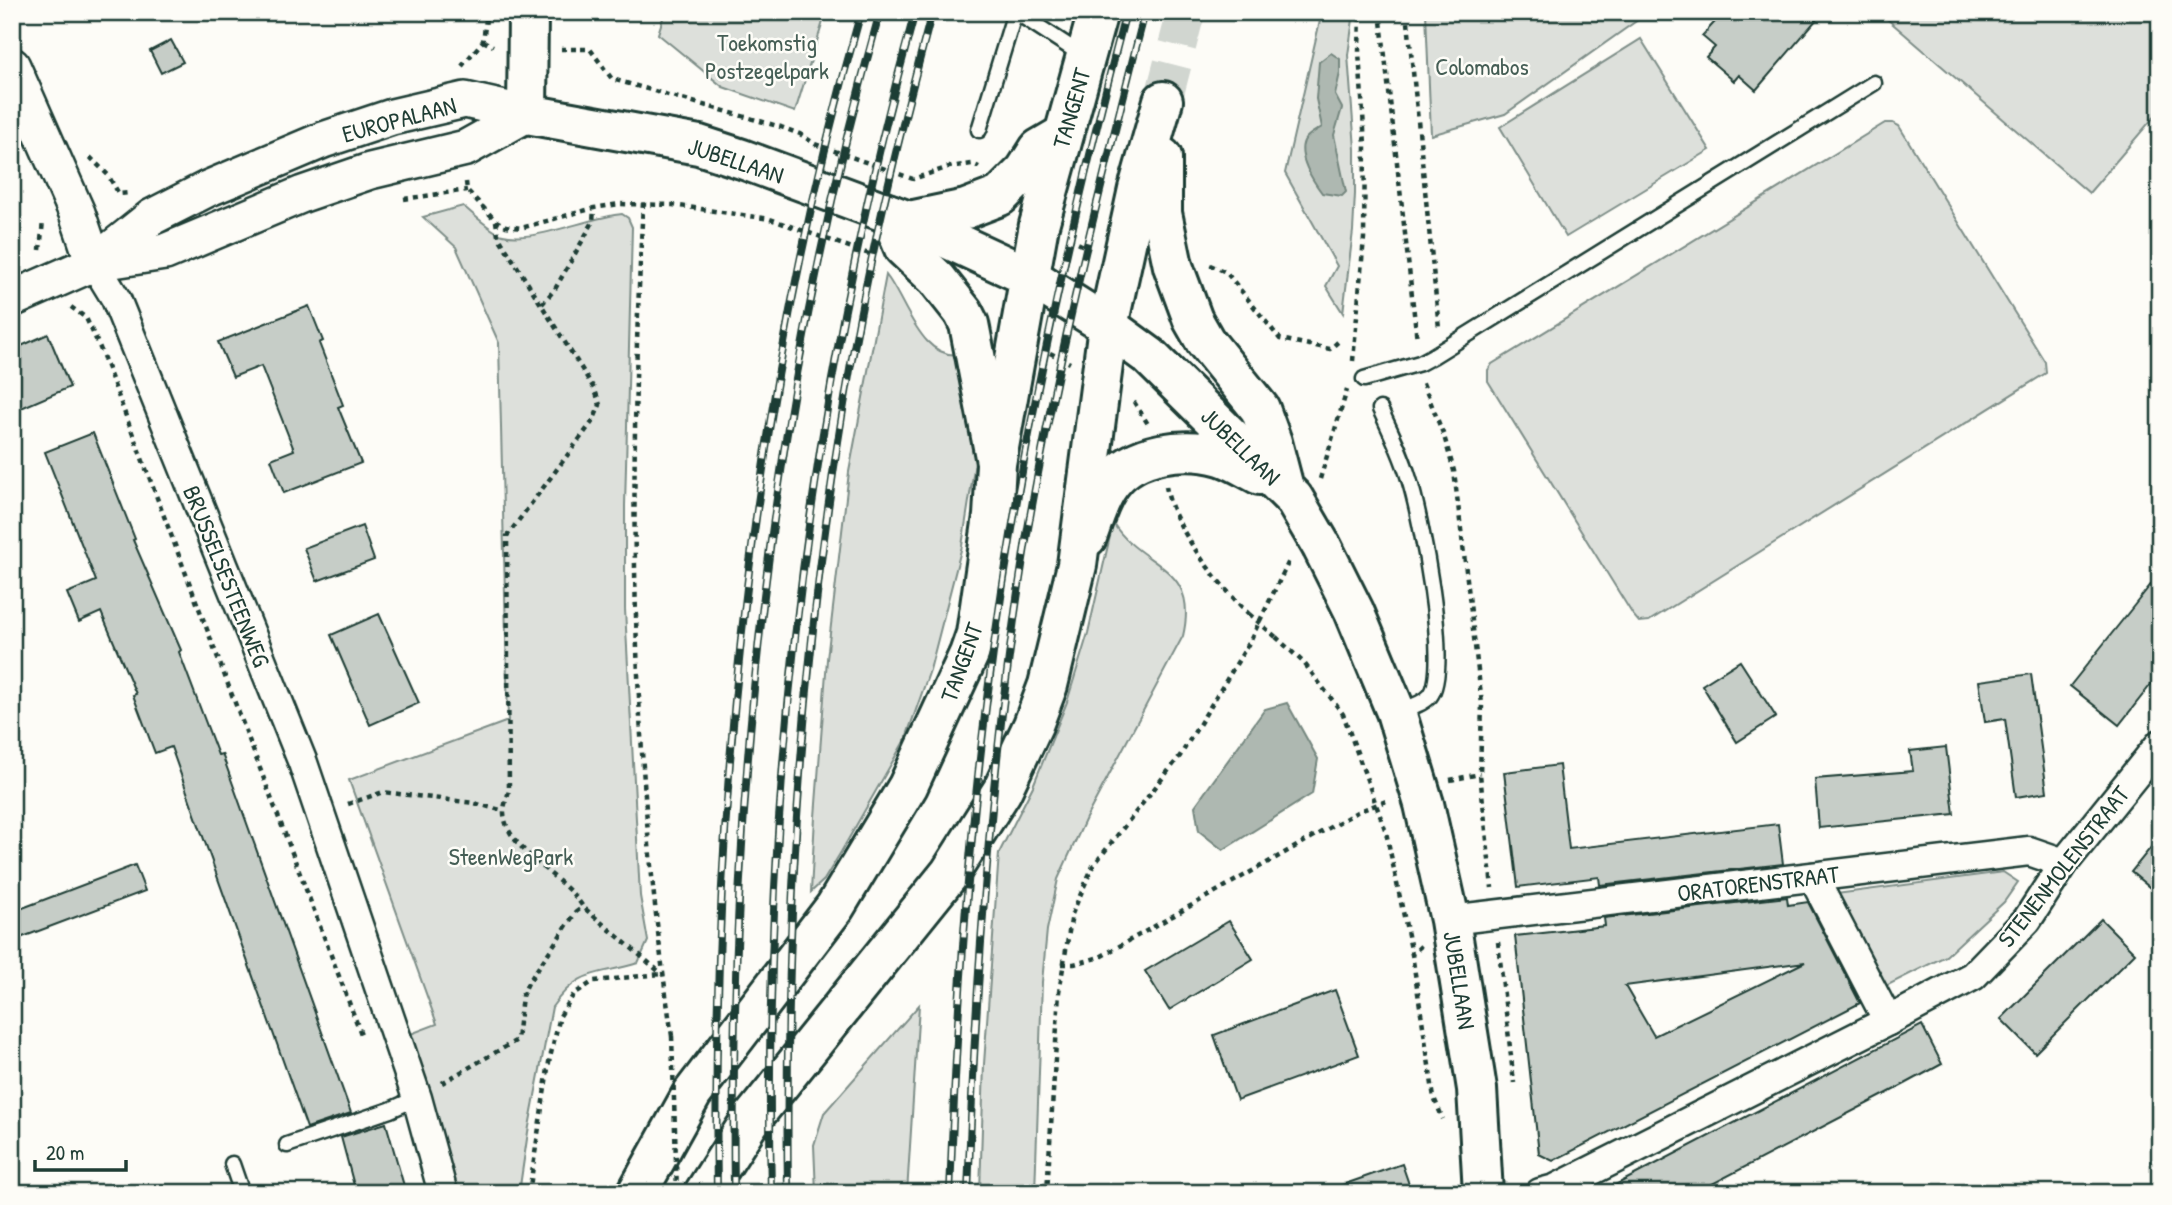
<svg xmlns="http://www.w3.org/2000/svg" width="2172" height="1205" font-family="'Patrick Hand',sans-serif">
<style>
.green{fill:#dde0db;stroke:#7e8e88;stroke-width:2}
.water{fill:#aeb8b1;stroke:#75877f;stroke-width:2}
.building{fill:#c6cdc7;stroke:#1f3d34;stroke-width:2;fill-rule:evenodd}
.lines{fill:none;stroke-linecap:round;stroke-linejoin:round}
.trunk-tunnel{stroke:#d1d6d0;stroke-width:38;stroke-dasharray:38 19;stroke-linecap:butt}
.service-casing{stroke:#1f3d34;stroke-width:19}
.minor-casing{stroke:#1f3d34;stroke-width:33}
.tertiary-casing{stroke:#1f3d34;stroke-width:40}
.secondary-casing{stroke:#1f3d34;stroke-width:44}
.trunk-casing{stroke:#1f3d34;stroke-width:44}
.path{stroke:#1f3d34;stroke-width:4.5;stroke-dasharray:5 5;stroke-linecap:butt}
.service{stroke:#fdfcf7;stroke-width:14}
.minor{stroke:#fdfcf7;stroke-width:28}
.tertiary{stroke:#fdfcf7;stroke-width:35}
.secondary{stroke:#fdfcf7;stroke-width:38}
.trunk{stroke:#fdfcf7;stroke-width:38}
.rail-casing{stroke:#1f3d34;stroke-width:8}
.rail{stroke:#fdfcf7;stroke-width:5;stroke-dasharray:16;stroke-linecap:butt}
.secondary-bridge-casing{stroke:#1f3d34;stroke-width:44;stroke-linecap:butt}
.path-bridge{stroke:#1f3d34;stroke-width:4.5;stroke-dasharray:5 5;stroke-linecap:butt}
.secondary-bridge{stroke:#fdfcf7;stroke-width:38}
.labels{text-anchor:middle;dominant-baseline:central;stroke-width:5;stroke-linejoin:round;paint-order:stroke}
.park-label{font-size:24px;fill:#455e55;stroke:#fdfcf7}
.street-label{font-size:24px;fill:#1f3d34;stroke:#fdfcf7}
</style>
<rect width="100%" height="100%" fill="#fdfcf7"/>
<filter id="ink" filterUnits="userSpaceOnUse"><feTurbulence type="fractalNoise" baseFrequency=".0143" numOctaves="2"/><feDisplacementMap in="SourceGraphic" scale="14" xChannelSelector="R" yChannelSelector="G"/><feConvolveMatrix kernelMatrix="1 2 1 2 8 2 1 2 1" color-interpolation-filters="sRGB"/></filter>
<g filter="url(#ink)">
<g class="green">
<polygon points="665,12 826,12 795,112 723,87 658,34"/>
<polygon points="1322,12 1354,12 1348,55 1355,149 1355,194 1353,231 1343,313 1326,286 1337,266 1285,173"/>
<polygon points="1426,12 1649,12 1505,114 1431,135"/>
<polygon points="1879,12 2160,12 2160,110 2089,193"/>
<polygon points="1641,39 1710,150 1566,237 1500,127"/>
<polygon points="1885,123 1893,123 1899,126 2045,362 2046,373 1649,621 1639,622 1633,615 1488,381 1488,370 1492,364"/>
<path d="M463 206C472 213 493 233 503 235 533 243 589 217 622 214L628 218 632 227 625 506V609L640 896 648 941 638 963C598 976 580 967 552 1007L528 1132 519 1193H457L405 1036 437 1024 349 780 508 721 499 343 456 247 423 217Z"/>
<path d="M886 275C906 300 922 365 964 353L976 456 962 546 930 670 906 738 841 852 824 880 811 892 815 817 827 659 849 472Z"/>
<path d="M1113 523C1142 569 1200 564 1183 636L1086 818 1058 879 1047 930 1042 982 1035 1193H980L984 1064 999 853 1033 786 1067 702 1088 633Z"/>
<polygon points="2003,872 2018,882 2004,902 1946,956 1882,988 1836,894"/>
<polygon points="919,1005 907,1193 816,1193 814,1145 824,1113"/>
</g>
<g class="water">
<path d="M1331 53 1340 59V73L1335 95 1342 108 1334 135 1346 192 1342 196 1322 193C1313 181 1297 156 1304 141 1308 134 1316 131 1322 127L1316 99 1319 62Z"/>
<polygon points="1287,703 1318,759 1312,794 1223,850 1199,831 1195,806 1265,709"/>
</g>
<g class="building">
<polygon points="1724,12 1823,12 1756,90 1739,75 1734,81 1706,57 1715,47 1702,36"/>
<polygon points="171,40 183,62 161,73 150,51"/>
<polygon points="309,306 323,341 319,343 343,405 338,407 361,463 284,493 271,459 294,450 261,366 233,377 218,342"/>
<polygon points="48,334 70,387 12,412 12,350"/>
<polygon points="93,433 135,539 133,540 181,650 179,652 218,755 222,754 351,1113 307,1128 171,747 155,753 133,695 136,694 101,612 79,622 67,593 96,581 45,452"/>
<polygon points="362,526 374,560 317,581 304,548"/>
<polygon points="2160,573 2160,673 2119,725 2070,686"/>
<polygon points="379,614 419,703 370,725 331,635"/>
<polygon points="1740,661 1776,717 1737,742 1702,685"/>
<polygon points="2031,674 2047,792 2016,797 2005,719 1985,722 1979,681"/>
<polygon points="1946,747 1954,814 1819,828 1815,779 1913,771 1910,751"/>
<polygon points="1559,765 1569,849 1778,824 1783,864 1600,885 1599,877 1518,887 1504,772"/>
<polygon points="2160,836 2160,896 2131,872"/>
<polygon points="135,865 145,891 12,941 12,912"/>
<path d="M1787 897 1788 905 1808 902 1860 1003 1553 1161 1539 1154 1515 936 1605 926 1604 918ZM1805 962 1654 1036 1625 986Z"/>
<polygon points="2101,919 2135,953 2035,1053 2001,1019"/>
<polygon points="1229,921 1253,959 1169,1010 1145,971"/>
<polygon points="1335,990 1359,1055 1237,1100 1214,1035"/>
<polygon points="1922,1025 1942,1064 1905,1084 1695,1193 1600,1193"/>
<polygon points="386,1123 406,1193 356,1193 341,1137"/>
<polygon points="1402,1164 1412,1193 1332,1193 1331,1189"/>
</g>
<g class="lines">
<polyline class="trunk-tunnel" points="1163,101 1186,12"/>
<defs>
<g id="service">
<polyline points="1016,12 1082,55"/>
<polyline points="979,130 1015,12"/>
<polyline points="1364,379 1420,363 1433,356 1874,83"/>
<path d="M1380 409C1391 432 1402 455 1409 479 1420 513 1452 669 1430 696 1422 705 1407 708 1396 712"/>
<polyline points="287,1145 390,1110 417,1098"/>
<polyline points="232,1164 242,1193"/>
</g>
<g id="minor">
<polyline points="94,263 116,299 303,763 417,1098 443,1193"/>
<polyline points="1813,877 1888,1021"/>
<polyline points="1450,920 2029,851 2064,863"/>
<polyline points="1540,1193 1555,1189 1888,1021 1973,976 2027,920 2064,863 2160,744"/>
</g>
<g id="tertiary">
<polyline points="12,66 77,213 94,263"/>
<polyline points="97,261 152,217 207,189 323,140 392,117 465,100 527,114"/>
<polyline points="12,299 94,263 165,252 303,194 370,171 466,148 527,114"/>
</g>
<g id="secondary">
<polyline points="528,12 527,114 699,145 742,159 909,221 1032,278 1108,326 1149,356 1293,498"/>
<polyline points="890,214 904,248 937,279 963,312 969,324 996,462"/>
<polyline points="909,221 966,209 1000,196 1025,171 1039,149 1063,135"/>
<path d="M1087 537C1094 519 1099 498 1111 483 1134 451 1186 446 1221 456 1234 460 1248 469 1260 475"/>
<polyline points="1322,547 1354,611 1396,712 1424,804 1450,920 1477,1089 1483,1193"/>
</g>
<g id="trunk">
<polyline points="1162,157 1162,213 1173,266 1193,320 1205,341 1260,409 1272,442 1284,488"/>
<polyline points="637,1193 692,1094 835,907 908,786 969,654 976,634 993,516 996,464 1039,225 1098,12"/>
<polyline points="704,1193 750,1121 950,873 1002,791 1033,725 1048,685 1077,565 1108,326 1138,189 1163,101"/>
</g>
</defs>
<use href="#service" class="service-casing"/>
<use href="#minor" class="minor-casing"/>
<use href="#tertiary" class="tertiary-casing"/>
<use href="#secondary" class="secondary-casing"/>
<use href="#trunk" class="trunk-casing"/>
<g class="path">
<polyline points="1380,12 1417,340"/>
<polyline points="1407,12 1439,328"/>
<polyline points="483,41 493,46"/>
<polyline points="561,49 590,49 612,79 781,127 800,134 815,144 913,179 949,167 972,164 979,167"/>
<polyline points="462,66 483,41 487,12"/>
<polyline points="90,157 108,175 119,194 129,193"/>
<polyline points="466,182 467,190 496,221 506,226 521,228 594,208 619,204 673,205 770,219 869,254"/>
<polyline points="404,199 467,190"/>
<path d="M643 203C628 480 630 761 672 1036"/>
<path d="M496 221 498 236 595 390 600 405 593 421 507 536 509 790C508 796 504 804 504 811 503 848 565 877 583 907L662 974"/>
<polyline points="1069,239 1090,249"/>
<polyline points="40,250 43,221"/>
<polyline points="1210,265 1226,272 1280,339 1330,349 1340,340"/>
<polyline points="542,304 555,289 593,222 594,209"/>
<polyline points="71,307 86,318 100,348 361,1034"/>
<polyline points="1050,353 1070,363"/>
<polyline points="1353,361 1364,238 1365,144 1359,52 1360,12"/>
<polyline points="1423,383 1444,436 1454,471 1482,704 1480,774 1492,888"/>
<polyline points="1134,402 1148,424"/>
<polyline points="1320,479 1347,390"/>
<path d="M1166 486C1172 527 1220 586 1249 614"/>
<polyline points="1276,637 1304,663 1343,714 1386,832 1412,954"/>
<polyline points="1450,780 1480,774"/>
<polyline points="348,804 383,792 474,803 504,811"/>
<polyline points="1498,942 1514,1083"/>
<polyline points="1421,946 1412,954 1434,1098 1443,1119"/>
<polyline points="1062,964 1074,964 1100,957 1357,812 1389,800"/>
<polyline points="442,1083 517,1040 522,996 528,983 576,912 583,907"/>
<polyline points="529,1193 549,1062 560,1016 574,994 594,981 661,974"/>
<polyline points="1047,1193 1059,992 1072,914 1093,866 1180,756 1249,643 1290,559"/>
</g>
<use href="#service" class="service"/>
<use href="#minor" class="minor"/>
<use href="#tertiary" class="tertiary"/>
<use href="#secondary" class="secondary"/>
<use href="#trunk" class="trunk"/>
<defs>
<g id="rail">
<path d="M717 1193C711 795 752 395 861 12"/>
<path d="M734 1193C729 789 770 401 880 12"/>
<path d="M771 1193C762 794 809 396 915 12"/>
<path d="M788 1193C784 899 804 604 860 316 880 213 905 113 932 12"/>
<path d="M950 1193C958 973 974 752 1011 535 1040 359 1081 184 1126 12"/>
<path d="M968 1193C976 974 991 756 1026 540 1056 363 1100 187 1145 12"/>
</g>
</defs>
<use href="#rail" class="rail-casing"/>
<use href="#rail" class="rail"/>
<defs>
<polyline id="secondary-bridge" points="1294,499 1322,547"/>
</defs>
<use href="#secondary-bridge" class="secondary-bridge-casing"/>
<g class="path-bridge">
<polyline points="1249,614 1276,637"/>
<polyline points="672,1036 677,1193"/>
</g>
<use href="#secondary-bridge" class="secondary-bridge"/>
</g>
</g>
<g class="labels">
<g class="park-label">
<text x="767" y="42">Toekomstig<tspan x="767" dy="28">Postzegelpark</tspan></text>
<text x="1482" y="66">Colomabos</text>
<text x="511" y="856">SteenWegPark</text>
</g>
<g class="street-label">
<text transform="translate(1071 108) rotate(-74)">TANGENT</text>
<text transform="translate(399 119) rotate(-15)">EUROPALAAN</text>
<text transform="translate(736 160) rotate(18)">JUBELLAAN</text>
<text transform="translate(1241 446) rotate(44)">JUBELLAAN</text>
<text transform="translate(227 576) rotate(68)">BRUSSELSESTEENWEG</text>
<text transform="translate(961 662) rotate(-70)">TANGENT</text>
<text transform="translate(2063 866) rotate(-52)">STENENMOLENSTRAAT</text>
<text transform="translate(1758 883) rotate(-7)">ORATORENSTRAAT</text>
<text transform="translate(1460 980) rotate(81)">JUBELLAAN</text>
</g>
</g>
<rect width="2172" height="1205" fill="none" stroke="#fdfcf7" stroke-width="42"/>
<rect x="21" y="21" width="2130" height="1163" fill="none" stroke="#1f3d34" stroke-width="2.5" filter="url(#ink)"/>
<path d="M35 1160v10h91v-10" fill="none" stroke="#1f3d34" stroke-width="3.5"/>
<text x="46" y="1160" font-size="21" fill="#1f3d34" stroke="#fdfcf7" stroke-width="5" paint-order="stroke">20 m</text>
</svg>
